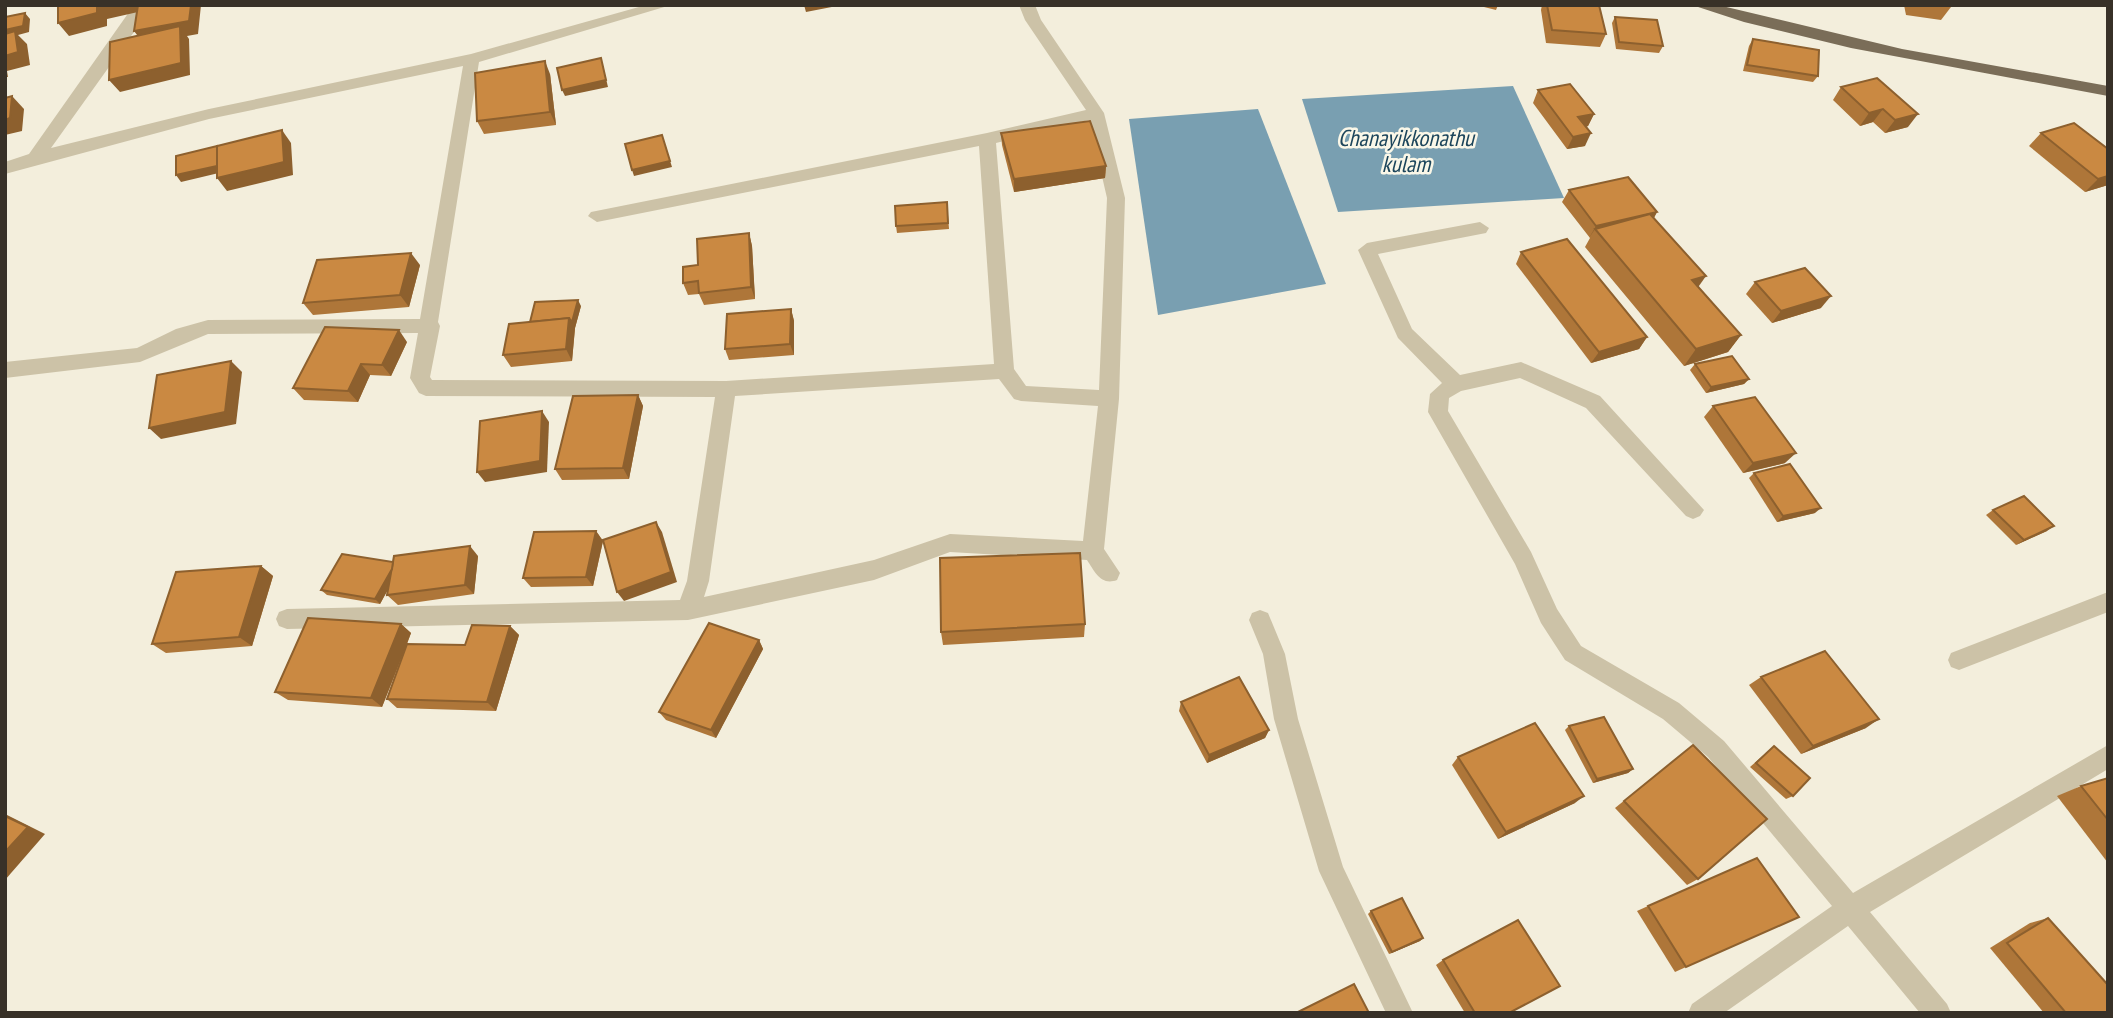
<svg xmlns="http://www.w3.org/2000/svg" width="2113" height="1018" font-family="'PT Sans Narrow',sans-serif">
<style>
.water{fill:#799fb1}
.lines{fill:none;stroke-linecap:round;stroke-linejoin:round}
.minor{fill:#ccc2a7;fill-rule:evenodd}
.major{fill:#7a6d58;fill-rule:evenodd}
.wall{fill:#ae7639}
.shaded-wall{fill:#8d602e}
.building{fill:#ca8942;stroke:#8d602e;stroke-width:2}
.labels{text-anchor:middle;dominant-baseline:central;stroke-width:5;stroke-linejoin:round;paint-order:stroke}
.water-label{font-size:23px;font-style:italic;fill:#1c455b;stroke:#faf7e8}
</style>
<rect width="100%" height="100%" fill="#f3eedc"/>
<g class="water">
<polygon points="1513,86 1564,198 1338,212 1302,99"/>
<polygon points="1258,109 1326,284 1158,315 1129,119"/>
</g>
<g class="lines">
<g class="minor">
<path d="M134 5H150L149 11 51 148 209 109 471 54 646 5H671L479 62 438 322 440 326 430 377 432 380 726 381 994 364 979 146 597 222 588 216 591 212 987 133 1086 110 1025 20 1019 5H1035L1041 20 1104 113 1125 198 1119 399 1104 549 1120 573 1117 580C1101 586 1095 572 1087 560L950 552 874 580 688 620 287 629 279 626 276 619 279 612 287 609 680 600 687 581 715 397 426 396 419 393 410 378 418 333 208 334 140 362 5 378V362L137 348 176 329 208 320 420 319 463 66 209 119 5 174V162L29 154ZM1089 120 1107 198 1099 390 1026 386 1014 369 996 143ZM999 379 1014 399 1021 401 1098 406 1083 541 950 534 874 560 704 597 709 581 735 396Z"/>
<polygon points="1480,222 1489,228 1486,233 1378,254 1412,329 1460,375 1521,362 1600,396 1704,510 1700,516 1693,519 1686,516 1586,408 1520,378 1461,391 1449,398 1448,411 1531,552 1557,609 1581,646 1679,703 1724,741 1853,893 2108,745 2108,769 1870,912 1947,1004 1951,1013 1920,1013 1848,926 1724,1013 1688,1013 1692,1004 1832,906 1708,757 1663,719 1565,660 1541,623 1515,564 1428,412 1430,394 1442,383 1398,338 1358,250 1367,243"/>
<polygon points="2108,592 2108,612 1959,670 1951,667 1948,660 1951,653"/>
<polygon points="1260,610 1268,613 1285,654 1298,719 1343,867 1413,1013 1386,1013 1319,871 1274,719 1263,654 1249,620 1252,613"/>
</g>
<polygon class="major" points="1692,5 1718,5 1902,49 2108,86 2108,96 1851,48 1744,22"/>
</g>
<g class="wall">
<polygon points="1476,5 1498,5 1496,10"/>
<polygon points="1542,5 1599,5 1606,34 1600,47 1546,43 1541,10"/>
<polygon points="1904,5 1950,5 1951,7 1941,20 1906,15"/>
<polygon points="1615,17 1663,46 1659,53 1616,49 1612,23"/>
<polygon points="1753,39 1818,76 1813,82 1743,71 1749,46"/>
<polygon points="550,74 556,125 484,134 477,121"/>
<polygon points="1877,78 1908,127 1885,133 1873,122 1860,126 1833,100 1841,87"/>
<polygon points="1538,90 1594,114 1588,126 1586,127 1585,146 1567,149 1533,103"/>
<polygon points="1001,133 1106,166 1105,178 1014,192 1002,145"/>
<polygon points="2041,133 2108,185 2085,192 2029,146"/>
<polygon points="1569,190 1657,212 1654,218 1698,287 1741,335 1728,352 1684,366 1585,247 1590,238 1562,202"/>
<polygon points="947,202 949,229 897,233 896,226"/>
<polygon points="749,233 752,246 755,299 704,305 699,294 688,295 683,283 698,265"/>
<polygon points="1521,252 1647,337 1639,349 1591,363 1516,264"/>
<polygon points="420,265 409,307 313,315 303,303"/>
<polygon points="1755,282 1821,308 1772,323 1746,294"/>
<polygon points="581,306 575,328 572,361 511,367 503,355 530,322"/>
<polygon points="791,309 794,321 794,355 729,360 725,349"/>
<polygon points="407,342 391,376 370,375 358,402 304,400 293,388"/>
<polygon points="1695,364 1749,379 1744,384 1706,393 1690,370"/>
<polygon points="638,395 643,406 629,479 562,480 555,469"/>
<polygon points="1713,406 1785,463 1743,473 1704,417"/>
<polygon points="1754,473 1815,513 1777,522 1749,478"/>
<polygon points="1993,510 2047,531 2016,545 1986,515"/>
<polygon points="596,531 603,541 593,586 531,587 523,578"/>
<polygon points="478,556 474,594 398,605 387,595 388,589 380,604 327,595 321,590 393,562"/>
<polygon points="261,566 273,576 252,646 166,653 152,644"/>
<polygon points="401,624 411,633 407,644 465,645 510,626 519,635 496,711 397,708 387,699 402,657 382,707 288,700 275,692"/>
<polygon points="1085,624 1084,637 943,645 941,632"/>
<polygon points="759,640 763,649 716,738 666,720 659,712"/>
<polygon points="1761,677 1866,728 1801,754 1749,685"/>
<polygon points="1181,702 1269,730 1265,738 1207,763 1179,711"/>
<polygon points="1569,726 1633,769 1628,773 1593,783 1565,730"/>
<polygon points="1774,746 1793,796 1786,799 1750,767"/>
<polygon points="1683,753 1698,879 1687,885 1615,808"/>
<polygon points="1458,757 1575,803 1498,839 1452,765"/>
<polygon points="2108,778 2108,863 2057,796 2081,786"/>
<polygon points="1648,906 1686,967 1675,972 1637,911"/>
<polygon points="1371,911 1423,938 1420,941 1389,954 1368,914"/>
<polygon points="2048,918 2108,1013 2044,1013 1990,948 2030,923"/>
<polygon points="1443,960 1509,1013 1465,1013 1436,965"/>
</g>
<g class="shaded-wall">
<polygon points="67,5 138,5 138,12 107,19 107,26 69,36 58,23"/>
<polygon points="191,5 201,5 198,34 187,36 189,39 190,75 120,92 109,80 144,44 134,31"/>
<polygon points="804,5 842,5 806,12"/>
<polygon points="25,13 30,19 29,32 18,35 27,44 30,65 7,71 8,77 5,77 5,30"/>
<polygon points="601,58 608,87 565,96 562,90"/>
<polygon points="545,61 550,74 556,125 550,112"/>
<polygon points="12,96 24,109 22,131 5,135 5,120"/>
<polygon points="1883,109 1873,122 1860,126 1869,113"/>
<polygon points="1594,114 1588,126 1572,130 1578,117"/>
<polygon points="1918,114 1908,127 1885,133 1895,120"/>
<polygon points="282,130 291,143 293,175 227,191 217,178"/>
<polygon points="1591,133 1585,146 1567,149 1573,137"/>
<polygon points="662,135 672,167 634,176 632,170"/>
<polygon points="217,166 223,172 181,182 176,175"/>
<polygon points="1106,166 1105,178 1014,192 1014,179"/>
<polygon points="2108,176 2108,185 2085,192 2098,179"/>
<polygon points="1657,212 1650,224 1595,229 1589,238 1596,226"/>
<polygon points="749,233 752,246 755,299 751,287"/>
<polygon points="411,253 420,265 409,307 400,295"/>
<polygon points="1706,276 1694,293 1692,280"/>
<polygon points="1831,296 1821,308 1772,323 1781,311"/>
<polygon points="578,300 581,306 575,328 572,361 566,349 569,318"/>
<polygon points="791,309 794,321 794,355 790,344"/>
<polygon points="399,330 407,342 391,376 382,365"/>
<polygon points="1741,335 1728,352 1684,366 1696,349"/>
<polygon points="1647,337 1639,349 1591,363 1599,352"/>
<polygon points="231,361 242,372 236,424 161,439 149,428"/>
<polygon points="361,364 370,375 358,402 348,391"/>
<polygon points="1749,379 1744,384 1706,393 1711,387"/>
<polygon points="638,395 643,406 629,479 623,468"/>
<polygon points="542,411 549,422 547,472 485,482 477,472"/>
<polygon points="1796,453 1785,463 1743,473 1753,463"/>
<polygon points="1821,508 1815,513 1777,522 1783,516"/>
<polygon points="656,522 662,532 677,582 624,601 617,592"/>
<polygon points="2054,526 2047,531 2016,545 2024,540"/>
<polygon points="596,531 603,541 593,586 586,577"/>
<polygon points="470,546 478,556 474,594 465,585"/>
<polygon points="395,563 400,568 380,604 375,599"/>
<polygon points="261,566 273,576 252,646 239,637"/>
<polygon points="401,624 411,633 382,707 371,698"/>
<polygon points="510,626 519,635 496,711 487,702"/>
<polygon points="759,640 763,649 716,738 711,730"/>
<polygon points="1879,719 1866,728 1801,754 1813,746"/>
<polygon points="1269,730 1265,738 1207,763 1209,755"/>
<polygon points="1633,769 1628,773 1593,783 1597,779"/>
<polygon points="1584,796 1575,803 1498,839 1506,832"/>
<polygon points="5,814 45,834 5,880"/>
<polygon points="1423,938 1420,941 1389,954 1392,952"/>
</g>
<g class="building">
<polygon points="58,5 102,5 97,6 97,13 58,23"/>
<polygon points="138,5 191,5 189,21 134,31"/>
<polygon points="1547,5 1599,5 1606,34 1552,30"/>
<polygon points="25,13 23,26 5,30 5,17"/>
<polygon points="1615,17 1657,20 1663,46 1619,42"/>
<polygon points="180,26 181,63 109,80 110,42"/>
<polygon points="15,31 18,52 5,56 5,34"/>
<polygon points="1753,39 1819,50 1818,76 1747,65"/>
<polygon points="601,58 606,80 562,90 557,68"/>
<polygon points="545,61 550,112 477,121 475,73"/>
<polygon points="1877,78 1918,114 1895,120 1883,109 1869,113 1841,87"/>
<polygon points="1570,84 1594,114 1578,117 1591,133 1573,137 1538,90"/>
<polygon points="12,96 10,118 5,120 5,98"/>
<polygon points="1090,121 1106,166 1014,179 1001,133"/>
<polygon points="2074,123 2108,149 2108,176 2098,179 2041,133"/>
<polygon points="282,130 284,162 217,178 217,146"/>
<polygon points="662,135 670,161 632,170 625,144"/>
<polygon points="217,146 217,166 176,175 176,156"/>
<polygon points="1628,177 1657,212 1596,226 1569,190"/>
<polygon points="947,202 948,223 896,226 895,206"/>
<polygon points="1650,214 1706,276 1692,280 1741,335 1696,349 1595,229"/>
<polygon points="749,233 751,287 699,293 698,281 683,283 683,267 698,265 697,239"/>
<polygon points="1567,239 1647,337 1599,352 1521,252"/>
<polygon points="411,253 400,295 303,303 317,260"/>
<polygon points="1805,268 1831,296 1781,311 1755,282"/>
<polygon points="578,300 572,322 569,318 530,322 535,302"/>
<polygon points="791,309 790,344 725,349 727,314"/>
<polygon points="569,318 566,349 503,355 509,324"/>
<polygon points="325,327 399,330 382,365 361,364 348,391 293,388"/>
<polygon points="1732,356 1749,379 1711,387 1695,364"/>
<polygon points="231,361 225,412 149,428 157,375"/>
<polygon points="638,395 623,468 555,469 573,396"/>
<polygon points="1755,397 1796,453 1753,463 1713,406"/>
<polygon points="542,411 540,461 477,472 480,421"/>
<polygon points="1790,464 1821,508 1783,516 1754,473"/>
<polygon points="2024,496 2054,526 2024,540 1993,510"/>
<polygon points="656,522 671,572 617,592 603,540"/>
<polygon points="596,531 586,577 523,578 534,532"/>
<polygon points="470,546 465,585 387,595 394,556"/>
<polygon points="1080,553 1085,624 941,632 940,558"/>
<polygon points="342,554 393,562 392,569 375,599 321,590"/>
<polygon points="261,566 239,637 152,644 176,572"/>
<polygon points="308,618 401,624 371,698 275,692"/>
<polygon points="709,623 759,640 711,730 659,712"/>
<polygon points="472,625 510,626 487,702 387,699 407,644 465,645"/>
<polygon points="1825,651 1879,719 1813,746 1761,677"/>
<polygon points="1239,677 1269,730 1209,755 1181,702"/>
<polygon points="1604,717 1633,769 1597,779 1569,726"/>
<polygon points="1535,723 1584,796 1506,832 1458,757"/>
<polygon points="1693,745 1767,819 1698,879 1624,801"/>
<polygon points="1774,746 1810,778 1793,796 1756,763"/>
<polygon points="2108,778 2108,820 2081,786"/>
<polygon points="5,816 28,827 5,852"/>
<polygon points="1757,858 1799,917 1686,967 1648,906"/>
<polygon points="1402,898 1423,938 1392,952 1371,911"/>
<polygon points="2048,918 2108,985 2108,1013 2066,1013 2007,943"/>
<polygon points="1518,920 1560,986 1509,1013 1475,1013 1443,960"/>
<polygon points="1354,984 1369,1013 1296,1013"/>
</g>
<g class="labels">
<g class="water-label">
<text x="1406" y="137">Chanayikkonathu<tspan x="1406" dy="26">kulam</tspan></text>
</g>
</g>
<rect width="2113" height="1018" fill="none" stroke="#383128" stroke-width="14"/>
</svg>
